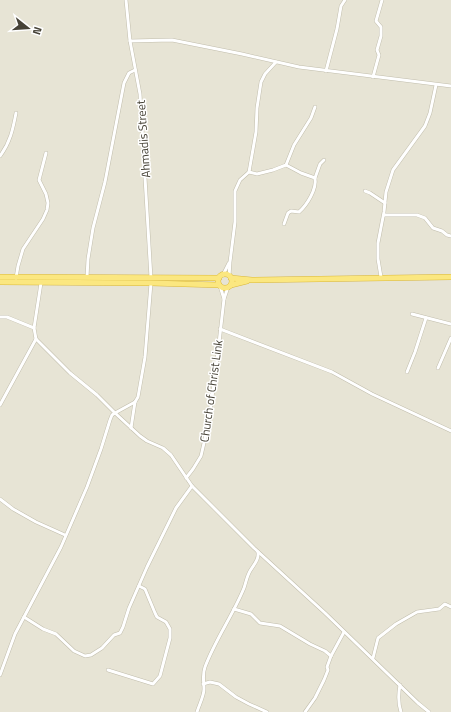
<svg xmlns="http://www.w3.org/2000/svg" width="451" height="712" font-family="'Titillium Web',sans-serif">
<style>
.residential{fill:#e7e4d5}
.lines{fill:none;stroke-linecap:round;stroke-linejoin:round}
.minor-casing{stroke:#c1bdac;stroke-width:4}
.trunk-casing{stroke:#d9b73a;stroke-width:6}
.minor{stroke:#fff;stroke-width:3}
.trunk{stroke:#fbe780;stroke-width:5}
.labels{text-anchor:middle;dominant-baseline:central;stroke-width:3;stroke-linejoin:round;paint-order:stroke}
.street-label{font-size:12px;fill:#464236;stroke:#fff}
</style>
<rect width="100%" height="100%" fill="#f3f1e7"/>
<rect class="residential" x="0" y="0" width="451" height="712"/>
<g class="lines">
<defs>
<g id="minor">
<polyline points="126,0 130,41 140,94 151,278"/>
<polyline points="130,41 172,40 242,54 299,67 451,86"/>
<polyline points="326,71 337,29 341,6 345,0"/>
<polyline points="373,77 379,55 377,50 381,36 381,27 376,21 382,0"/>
<path d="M0 156C10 143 13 129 16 113"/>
<polyline points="286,165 301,173 315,178 320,164 324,160"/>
<polyline points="249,172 257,174 273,170 286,165 294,145 311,118 315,107"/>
<polyline points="365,191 370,193 385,203"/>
<polyline points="384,215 417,215 425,218 433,228 442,231 447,235 451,236"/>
<path d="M284 224 288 213 291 211 299 212C307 205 317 189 315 178"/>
<polyline points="223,275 229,263"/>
<polyline points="229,276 230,262 235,222 235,191 240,180 249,172 256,132 257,108 261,82 265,74 276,62"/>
<polyline points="87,277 88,259 93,228 105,182 124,83 129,73 135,70"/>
<polyline points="381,277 378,259 378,243 384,212 386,192 393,170 425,126 430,113 436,85"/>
<polyline points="16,278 18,266 23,249 43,219 47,210 48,203 46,194 39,180 46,153"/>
<polyline points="41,283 34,328 36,339 70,373 97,395 115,413 140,436 147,441 163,448 171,455 192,486 254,548 325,613 418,703 429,712"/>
<polyline points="220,286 224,299"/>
<polyline points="412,314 451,324"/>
<polyline points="0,317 7,317 34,328"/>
<polyline points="220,329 332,372 372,394 451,431"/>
<polyline points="438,368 451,338"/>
<polyline points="407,372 415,352 426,318"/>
<polyline points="0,405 36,339"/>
<polyline points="131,428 135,402 138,397 145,357 151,283"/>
<polyline points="186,478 193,469 201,456 204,443 209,420 218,352 224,299 228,287"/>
<polyline points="0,499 13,509 36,522 65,535"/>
<polyline points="234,609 251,614 260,623 280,626 310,644 325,651 331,656"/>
<polyline points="24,617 43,629 56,634 74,651 85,656 91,655 102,648 114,635 120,633 123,627 129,608 147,567 176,508 192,486"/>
<polyline points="373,658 378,638 396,624 417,612 439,609 445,604 451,607"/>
<polyline points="108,670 153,684 160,676 170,638 170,629 166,622 157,617 155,613 145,589 139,586"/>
<polyline points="0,675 15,634 61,547 87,487 101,449 110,420 112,415 115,413 135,402"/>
<polyline points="203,684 210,682 219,684 236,697 249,704 267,712"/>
<path d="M400 685C398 695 398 703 401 712"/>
<path d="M197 712C199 705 204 696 204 689 204 681 202 675 205 667 215 640 233 615 244 588 246 582 247 576 250 571 254 564 259 560 258 552"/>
<polyline points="305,712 315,698 324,680 328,670 327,667 331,656 344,632"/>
</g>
<g id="trunk">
<circle cx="225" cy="281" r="7"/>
<polyline points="0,277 219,278"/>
<polyline points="231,278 252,280 451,277"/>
<polyline points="0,282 151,283 219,285"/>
<polyline points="231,285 247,281"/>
</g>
</defs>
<use href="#minor" class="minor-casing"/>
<use href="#trunk" class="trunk-casing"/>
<use href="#minor" class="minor"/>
<use href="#trunk" class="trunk"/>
</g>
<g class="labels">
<g class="street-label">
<text transform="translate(143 139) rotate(-94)">Ahmadis Street</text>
<text transform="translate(211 391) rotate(-82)">Church of Christ Link</text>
</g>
</g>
<g transform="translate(28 28) rotate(107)" stroke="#ffffff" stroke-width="3" paint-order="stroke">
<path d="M0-3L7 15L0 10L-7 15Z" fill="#464236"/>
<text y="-6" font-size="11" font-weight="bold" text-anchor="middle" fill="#464236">N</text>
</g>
</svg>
